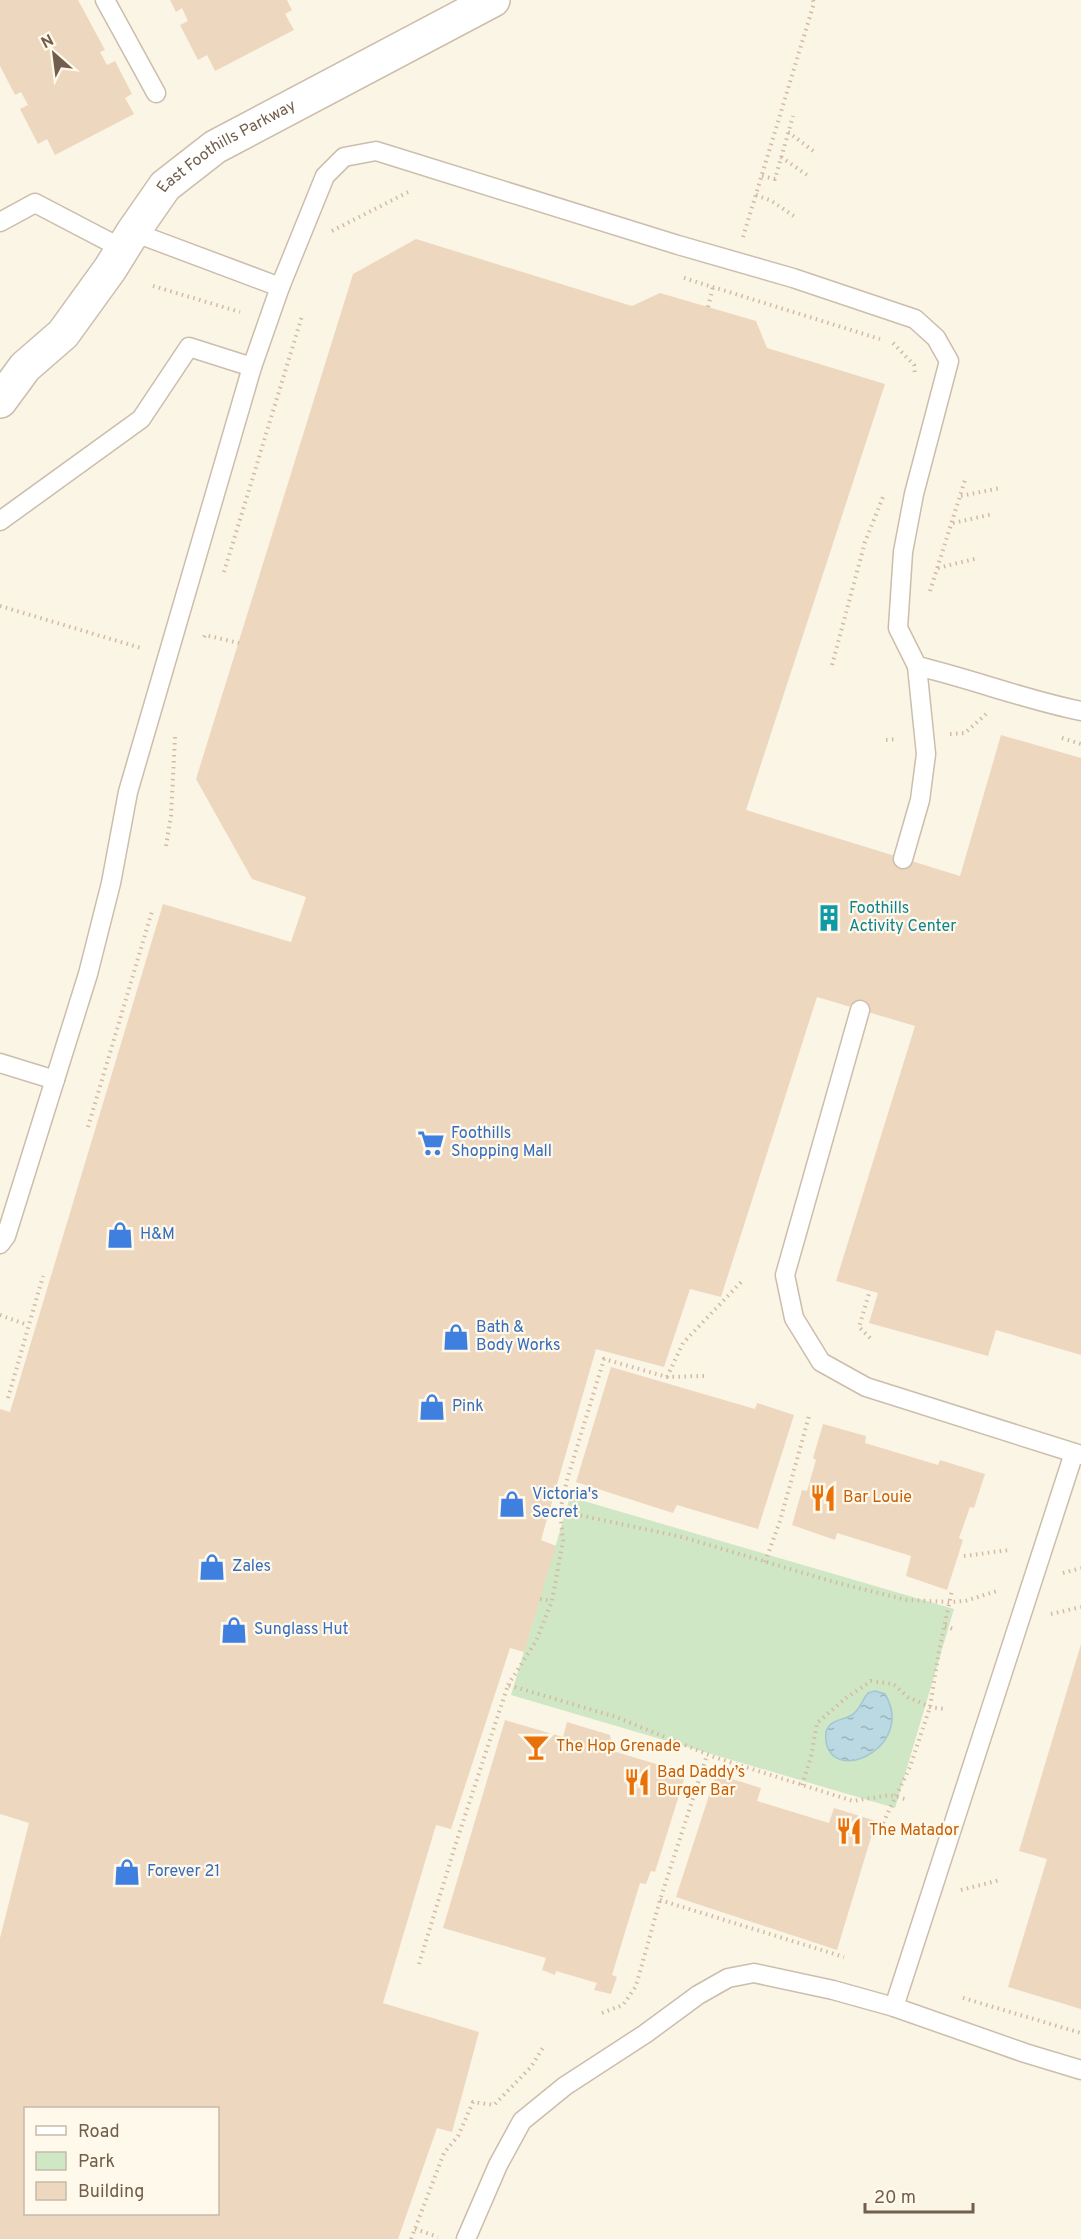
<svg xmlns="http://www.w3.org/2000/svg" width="1081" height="2239" font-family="Overpass,sans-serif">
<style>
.park{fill:#cfe7c5}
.water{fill:url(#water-ripples);stroke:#a2c7d4;stroke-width:1.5}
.building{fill:#eed7bf;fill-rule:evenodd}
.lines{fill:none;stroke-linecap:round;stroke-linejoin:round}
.service-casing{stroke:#ccbdac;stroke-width:21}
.minor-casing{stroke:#ccbdac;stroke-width:36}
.path{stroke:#d3baa2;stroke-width:4;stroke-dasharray:1.5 4.5;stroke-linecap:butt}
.service{stroke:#fff;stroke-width:18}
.minor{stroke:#fff;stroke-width:33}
.labels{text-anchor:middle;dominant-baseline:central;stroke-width:4.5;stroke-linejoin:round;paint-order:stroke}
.street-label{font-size:16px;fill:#725e4c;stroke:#fef9eb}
.culture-label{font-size:16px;fill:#0d838f;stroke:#fef9eb;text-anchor:start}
.shop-label{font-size:16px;fill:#366cbe;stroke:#fef9eb;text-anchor:start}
.food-label{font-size:16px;fill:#c56008;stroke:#fef9eb;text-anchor:start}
</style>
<defs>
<pattern id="water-ripples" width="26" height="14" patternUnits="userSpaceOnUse" patternTransform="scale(1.5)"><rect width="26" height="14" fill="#bbd9e3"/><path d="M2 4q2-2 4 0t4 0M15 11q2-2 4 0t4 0" fill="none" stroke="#9cb3ba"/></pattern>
</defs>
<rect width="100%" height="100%" fill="#fbf5e5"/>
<polygon class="park" points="570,1497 954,1609 895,1808 511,1695"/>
<path class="water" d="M875 1691 885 1694C915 1744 840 1783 827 1746 826 1741 825 1737 826 1732 830 1719 842 1721 852 1715 860 1710 862 1700 868 1693Z"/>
<g class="building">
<polygon points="0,0 78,0 105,50 100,52 107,65 115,61 132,94 125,98 134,114 55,155 47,139 38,144 20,109 28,105 21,92 15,95 0,66"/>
<polygon points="170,0 287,0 292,10 285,14 294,30 215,71 207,55 198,60 180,25 188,21 182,8 176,12"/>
<path d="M416 239 632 306 660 293 756 321 767 348 885 384 746 810 960 876 1001 735 1081 758V1355L996 1330 988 1356 869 1323 878 1293 836 1281 915 1026 817 997 721 1297 690 1289 664 1367 596 1349 541 1540 556 1546 524 1652 510 1648 451 1829 436 1825 383 2003 479 2032 452 2132 437 2128 398 2239H0V1938L29 1823 0 1814V1409L10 1412 163 904 291 942 306 897 252 879 196 779 353 274ZM26 2108H218V2214H26Z"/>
<polygon points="611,1367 755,1409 757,1403 794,1415 758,1529 677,1505 673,1513 576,1482"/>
<polygon points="823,1424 866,1436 865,1443 938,1465 940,1460 985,1474 974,1508 970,1507 959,1538 963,1540 947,1590 906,1576 911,1556 837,1533 835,1540 792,1525 802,1490 807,1491 816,1460 813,1458"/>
<polygon points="1081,1644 1081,2009 1008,1987 1047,1859 1019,1851"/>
<polygon points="505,1720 563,1737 567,1722 610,1735 613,1751 686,1773 655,1872 651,1871 646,1884 640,1883 612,1975 617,1977 611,1994 594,1990 597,1983 556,1971 555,1975 542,1970 546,1958 443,1928"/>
<polygon points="716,1774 761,1788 757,1801 829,1823 834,1808 876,1821 837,1950 676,1897"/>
</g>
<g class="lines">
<defs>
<g id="service">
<polyline points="105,0 156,93"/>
<polyline points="0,222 35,203 123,249"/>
<polyline points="133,232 280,287"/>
<polyline points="0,521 141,419 189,347 252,367"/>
<polyline points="903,859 920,800 926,754 917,666"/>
<polyline points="860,1010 785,1275 794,1318 821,1362 866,1387 1081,1455"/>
<polyline points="0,1063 55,1080"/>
<path d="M0 1244 6 1236 88 974 111 883 128 792 252 367 280 287 325 176 344 157 376 151 678 245 793 278 915 319 936 338 949 361 914 494 903 552 898 628 917 666C972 679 1026 700 1081 711"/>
<polyline points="894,2007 1074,1453"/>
<polyline points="466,2239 498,2165 522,2121 565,2086 645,2034 698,1995 728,1978 754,1973 833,1990 894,2007 1025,2053 1081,2070"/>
</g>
<g id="minor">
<path id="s1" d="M0 401 25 367 63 334 110 269 133 232 165 186 215 147 493 0"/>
</g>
</defs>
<use href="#service" class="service-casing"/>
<use href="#minor" class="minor-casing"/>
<g class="path">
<polyline points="788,132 816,153"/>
<polyline points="781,157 807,175"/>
<polyline points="762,176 775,179 793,116"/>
<polyline points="756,195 770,200 794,216"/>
<polyline points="332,231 408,192"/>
<polyline points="743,237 814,3 813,0"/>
<polyline points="684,278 880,339"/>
<polyline points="153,286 240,312"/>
<polyline points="708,307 713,287"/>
<polyline points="893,343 914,365 915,375"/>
<polyline points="961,496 1000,488"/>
<polyline points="953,523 993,514"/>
<polyline points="938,568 978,558"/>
<polyline points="224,572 302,316"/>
<polyline points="930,591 965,480"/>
<polyline points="0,606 141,648"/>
<polyline points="204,637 205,635 239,643"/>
<polyline points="832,665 865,542 883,497"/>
<polyline points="950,734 965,733 986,714"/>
<polyline points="1062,738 1081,744"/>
<polyline points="886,740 897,739"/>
<polyline points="166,846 171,816 175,737"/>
<polyline points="88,1127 152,911"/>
<polyline points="0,1315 28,1325"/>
<polyline points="870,1338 859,1327 870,1290"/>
<polyline points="704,1376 667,1377 604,1359 567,1480 560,1511 682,1537 834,1582 907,1600 950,1602 965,1601 997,1591"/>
<polyline points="667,1377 683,1343 743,1280"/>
<polyline points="8,1398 43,1276"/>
<polyline points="964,1556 1009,1550"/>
<polyline points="765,1562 780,1521 809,1416"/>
<polyline points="1063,1573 1081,1568"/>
<polyline points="540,1599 552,1601"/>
<polyline points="1051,1614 1081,1607"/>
<polyline points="945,1626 956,1630"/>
<polyline points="508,1685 536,1641 552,1601 563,1541 560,1511"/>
<polyline points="802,1785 811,1757 817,1723 846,1698 871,1681 893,1684 908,1697 930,1707 944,1709"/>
<polyline points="883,1823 910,1767 930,1707 939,1651 952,1590"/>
<polyline points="961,1890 1000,1880"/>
<polyline points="660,1900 844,1957"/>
<polyline points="419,1964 455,1846 508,1685 616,1717 714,1757 853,1801 890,1795 905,1799"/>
<polyline points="963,1998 1081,2033"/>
<polyline points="602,2013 623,2005 636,1986 660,1900 707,1755"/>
<polyline points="415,2229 438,2237"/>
<polyline points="411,2239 444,2153 458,2136 473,2102 494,2105 531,2067 544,2046"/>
</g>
<use href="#service" class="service"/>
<use href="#minor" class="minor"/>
</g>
<defs>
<symbol id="building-bare" viewBox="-9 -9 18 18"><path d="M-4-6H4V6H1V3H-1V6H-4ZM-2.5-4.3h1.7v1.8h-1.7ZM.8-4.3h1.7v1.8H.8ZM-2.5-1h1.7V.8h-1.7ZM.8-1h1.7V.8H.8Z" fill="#0f9aa8" stroke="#fef9eb" stroke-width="2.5" paint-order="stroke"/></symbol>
<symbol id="supermarket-bare" viewBox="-9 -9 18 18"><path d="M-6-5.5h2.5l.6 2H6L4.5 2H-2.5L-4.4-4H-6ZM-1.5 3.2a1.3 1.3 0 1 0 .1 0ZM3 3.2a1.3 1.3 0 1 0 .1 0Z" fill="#3f7fe0" stroke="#fef9eb" stroke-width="2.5" paint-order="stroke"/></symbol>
<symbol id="shop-bare" viewBox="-9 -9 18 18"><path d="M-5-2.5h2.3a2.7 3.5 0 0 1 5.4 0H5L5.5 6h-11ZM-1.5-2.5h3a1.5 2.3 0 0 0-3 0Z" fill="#3f7fe0" stroke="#fef9eb" stroke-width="2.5" paint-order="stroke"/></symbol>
<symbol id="restaurant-bare" viewBox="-9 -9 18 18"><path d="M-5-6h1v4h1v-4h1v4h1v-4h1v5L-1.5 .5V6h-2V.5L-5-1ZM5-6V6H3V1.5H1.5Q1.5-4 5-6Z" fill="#e8710a" stroke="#fef9eb" stroke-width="2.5" paint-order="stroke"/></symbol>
<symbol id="bar-bare" viewBox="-9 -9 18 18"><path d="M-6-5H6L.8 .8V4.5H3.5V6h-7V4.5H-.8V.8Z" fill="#e8710a" stroke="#fef9eb" stroke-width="2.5" paint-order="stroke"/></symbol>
</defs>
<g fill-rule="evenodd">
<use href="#building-bare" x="810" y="899" width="38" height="38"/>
<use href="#supermarket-bare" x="412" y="1124" width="38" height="38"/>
<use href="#shop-bare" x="101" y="1216" width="38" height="38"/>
<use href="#shop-bare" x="437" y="1318" width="38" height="38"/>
<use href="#shop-bare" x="413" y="1388" width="38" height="38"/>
<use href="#restaurant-bare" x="804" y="1479" width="38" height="38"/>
<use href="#shop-bare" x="493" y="1485" width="38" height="38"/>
<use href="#shop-bare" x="193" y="1548" width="38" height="38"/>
<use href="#shop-bare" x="215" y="1611" width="38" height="38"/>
<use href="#bar-bare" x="517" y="1728" width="38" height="38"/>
<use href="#restaurant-bare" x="618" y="1763" width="38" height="38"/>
<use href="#restaurant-bare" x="830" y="1812" width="38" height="38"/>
<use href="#shop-bare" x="108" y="1853" width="38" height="38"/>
</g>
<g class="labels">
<g class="street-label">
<text stroke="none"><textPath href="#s1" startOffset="346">East Foothills Parkway</textPath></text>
</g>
<g class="culture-label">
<text x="849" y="909">Foothills<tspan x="849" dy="18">Activity Center</tspan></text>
</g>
<g class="shop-label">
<text x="451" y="1134">Foothills<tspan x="451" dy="18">Shopping Mall</tspan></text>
<text x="140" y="1235">H&amp;M</text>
<text x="476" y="1328">Bath &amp;<tspan x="476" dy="18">Body Works</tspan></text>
<text x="452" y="1407">Pink</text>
<text x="532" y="1495">Victoria's<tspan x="532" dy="18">Secret</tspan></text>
<text x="232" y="1567">Zales</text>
<text x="254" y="1630">Sunglass Hut</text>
<text x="147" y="1872">Forever 21</text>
</g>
<g class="food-label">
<text x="843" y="1498">Bar Louie</text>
<text x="556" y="1747">The Hop Grenade</text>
<text x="657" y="1773">Bad Daddy’s<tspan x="657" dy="18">Burger Bar</tspan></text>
<text x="869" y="1831">The Matador</text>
</g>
</g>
<rect x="24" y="2107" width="195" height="108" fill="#fef9eb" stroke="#c6bbab" stroke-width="1.5"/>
<rect x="36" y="2126" width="30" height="9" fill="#ffffff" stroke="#c6bbab" stroke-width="1.5"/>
<text x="78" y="2137" font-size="18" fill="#725e4c">Road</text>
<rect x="36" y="2152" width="30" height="18" fill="#cfe7c5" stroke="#c6bbab" stroke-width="1.5"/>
<text x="78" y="2167" font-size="18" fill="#725e4c">Park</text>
<rect x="36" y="2182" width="30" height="18" fill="#eed7bf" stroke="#c6bbab" stroke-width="1.5"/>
<text x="78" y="2197" font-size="18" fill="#725e4c">Building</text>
<g transform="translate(54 54) rotate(332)" stroke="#fef9eb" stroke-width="4.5" paint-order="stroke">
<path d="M0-4.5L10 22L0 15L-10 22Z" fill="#725e4c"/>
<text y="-9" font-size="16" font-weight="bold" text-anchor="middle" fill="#725e4c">N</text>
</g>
<path d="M865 2203v9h108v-9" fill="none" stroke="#725e4c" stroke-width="3"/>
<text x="874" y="2203" font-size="18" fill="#725e4c" stroke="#fef9eb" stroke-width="4.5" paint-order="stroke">20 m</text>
</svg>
